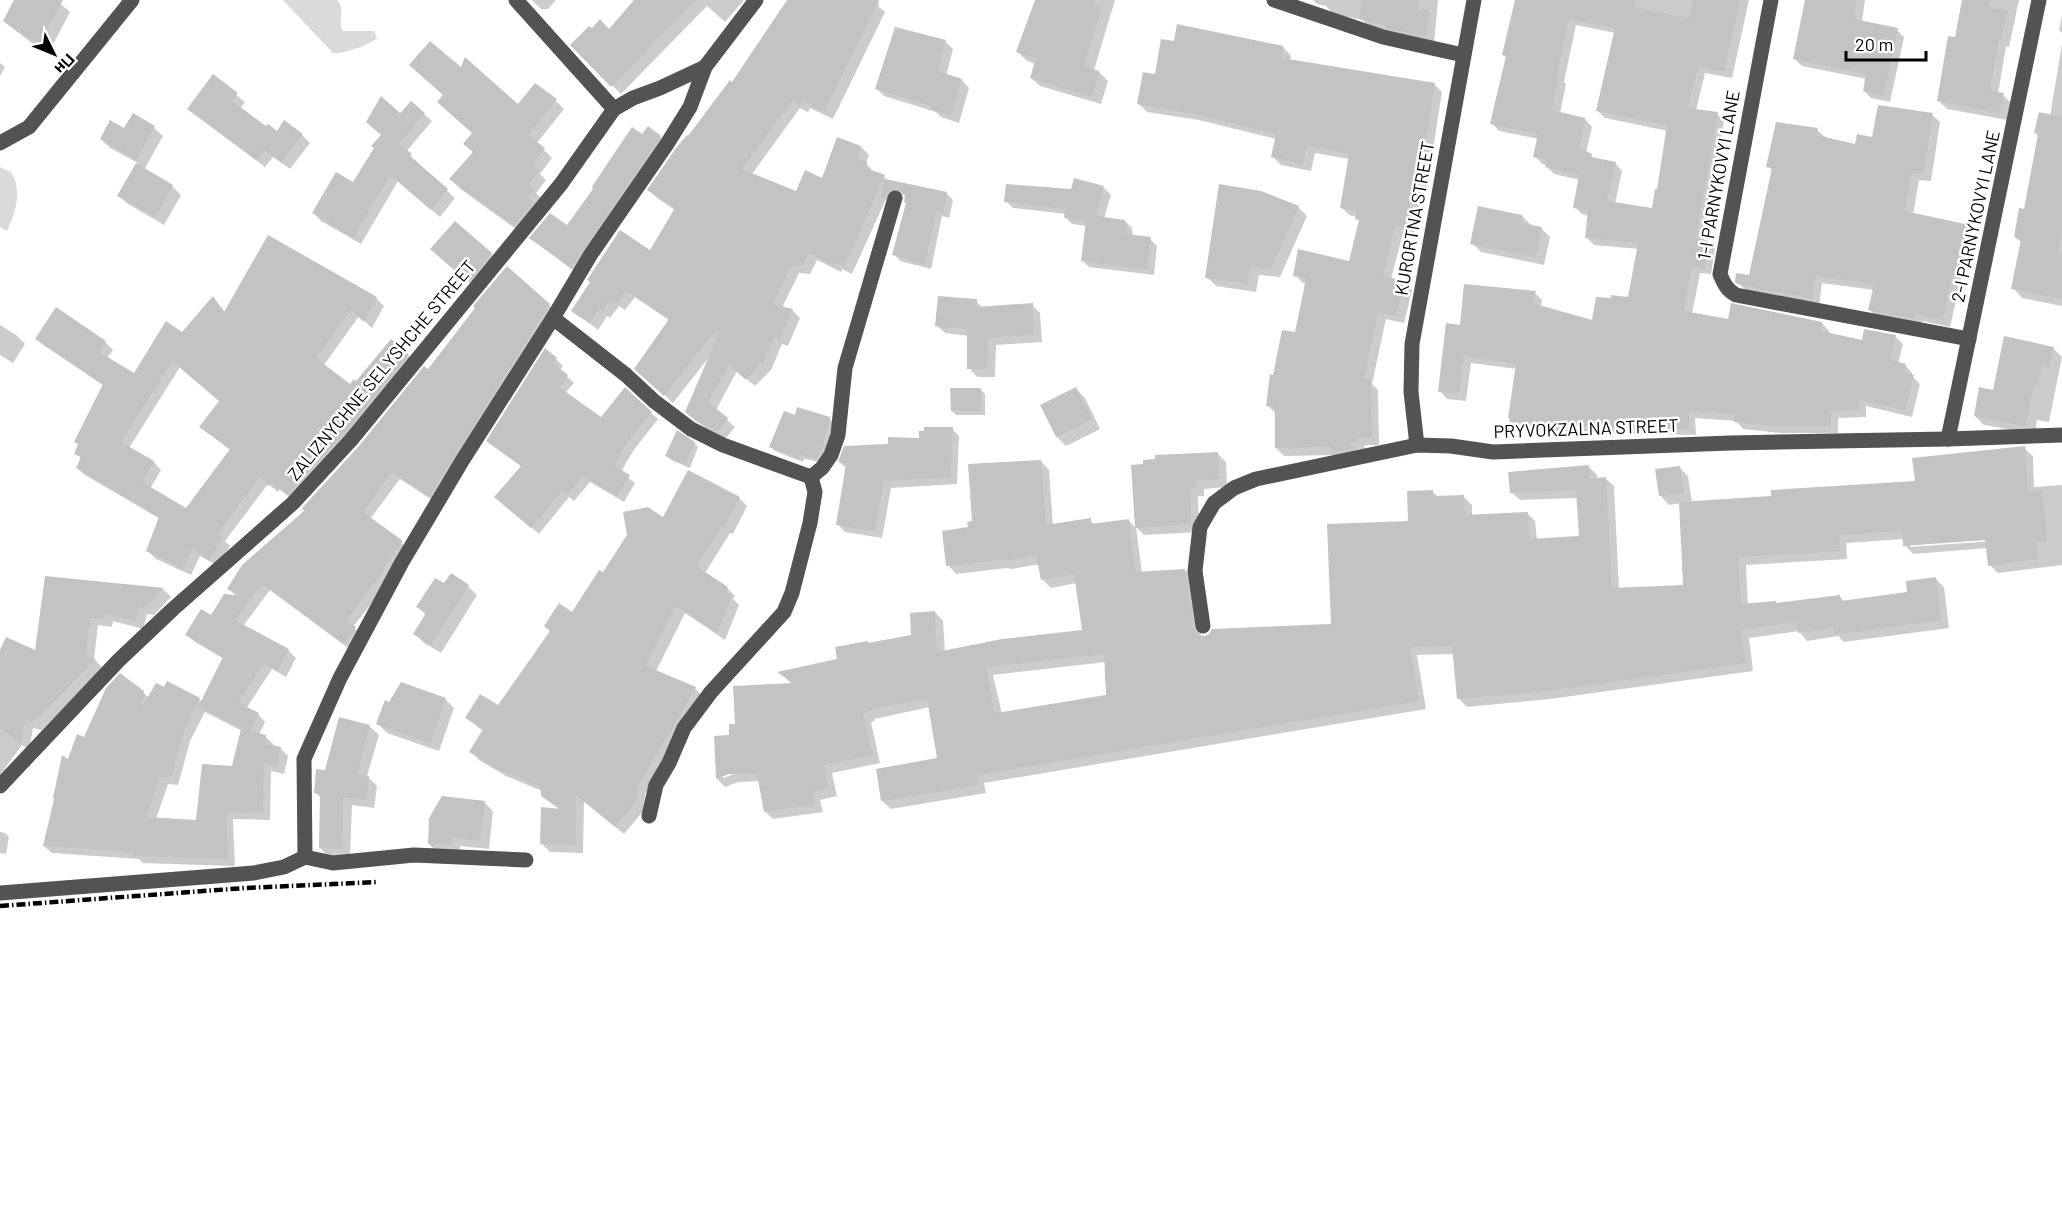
<svg xmlns="http://www.w3.org/2000/svg" width="2062" height="1206" font-family="Barlow,sans-serif">
<style>
.green{fill:#dadada}
.shadow{fill:#0003;fill-rule:evenodd}
.building{fill:#c3c3c3;fill-rule:evenodd}
.lines{fill:none;stroke-linecap:round;stroke-linejoin:round}
.minor{stroke:#535353;stroke-width:15}
.rail{stroke:#000;stroke-width:4.5;stroke-dasharray:9 3 1.5 3;stroke-linecap:butt}
.labels{text-anchor:middle;dominant-baseline:central;stroke-width:5;stroke-linejoin:round;paint-order:stroke}
.street-label{font-size:18px;fill:#000;stroke:#fff}
</style>
<rect width="100%" height="100%" fill="#fff"/>
<g class="green">
<path d="M283 0H337C346 10 337 21 343 31H374L377 38C370 45 343 54 333 53Z"/>
<path d="M0 167 11 172C23 191 15 213 7 231L0 227Z"/>
</g>
<g class="shadow">
<polygon points="16,0 56,0 70,12 49,52 30,42 5,21"/>
<polygon points="532,0 556,0 548,9 541,9"/>
<polygon points="636,0 744,0 725,22 707,6 621,94 572,45 609,31"/>
<polygon points="790,0 877,0 879,3 878,6 885,12 833,119 810,108 808,112 800,108 752,174 797,193 823,180 838,139 861,147 869,155 866,163 874,173 884,177 890,182 947,194 953,200 949,218 942,216 931,269 900,261 894,254 908,204 905,194 895,197 889,203 886,199 852,274 842,269 841,272 817,260 810,274 799,273 782,308 792,310 800,318 788,346 782,344 771,370 755,386 737,371 716,410 735,427 726,438 706,428 695,420 709,357 673,403 644,377 670,321 635,297 625,310 619,306 610,318 607,316 598,330 573,311 650,252 675,210 657,198 649,190 732,84"/>
<polygon points="1036,0 1115,0 1094,70 1099,72 1108,81 1101,104 1040,86 1031,78 1036,64 1027,61 1018,52"/>
<polygon points="1313,0 1438,0 1434,44 1368,26 1363,20 1334,14 1326,6 1317,4"/>
<path d="M1516 0H1749L1732 78 1705 73 1696 111 1717 114 1724 121 1704 241 1708 242 1715 249 1711 274 1700 273 1692 314 1729 321 1822 323 1829 331V334L1863 342 1896 337 1903 344 1898 364 1905 365 1912 373V376L1920 384 1912 417 1866 406V417L1838 418V433H1780L1743 429 1736 421 1695 418 1696 435 1594 433 1518 428 1511 421 1517 369 1471 363 1466 401 1447 399 1440 391 1461 327 1535 293 1542 300 1541 306 1593 322 1630 299 1639 249 1594 245 1587 238 1589 216 1582 214 1575 207 1580 180 1554 174 1547 167V165L1542 164 1535 156 1539 139 1499 131 1492 123 1507 58 1504 55ZM1576 25 1615 33 1598 111 1605 118 1668 131 1659 191 1653 210 1615 204 1622 171 1615 163 1596 159 1586 153 1592 127 1585 119 1560 114 1566 84 1564 82Z"/>
<polygon points="1806,0 1865,0 1862,22 1897,30 1904,37 1890,102 1871,98 1864,91 1867,79 1802,66 1795,59"/>
<polygon points="1964,0 2019,0 2009,47 2006,46 1998,94 2003,95 2011,103 2008,120 1947,109 1939,101 1956,38"/>
<polygon points="2062,16 2062,33 2059,30"/>
<polygon points="945,41 953,49 946,76 962,80 969,88 959,123 941,117 936,112 884,96 877,89"/>
<polygon points="2062,44 2062,179 2036,133 2050,116"/>
<polygon points="1283,47 1291,56 1290,61 1434,84 1442,92 1427,188 1422,187 1414,235 1403,233 1391,279 1404,282 1412,290 1404,323 1386,319 1372,384 1378,390 1379,445 1365,445 1364,449 1358,449 1359,457 1334,455 1284,456 1276,448 1276,414 1268,406 1275,376 1296,334 1306,284 1303,283 1295,275 1350,262 1360,222 1357,217 1349,215 1341,207 1349,159 1315,153 1311,171 1281,165 1273,157 1276,139 1199,120 1147,112 1139,104 1156,76"/>
<polygon points="0,63 5,67 0,76"/>
<polygon points="461,70 518,106 556,101 564,109 537,143 552,158 540,174 546,180 536,193 542,199 523,234 459,188 451,179 474,153 473,134"/>
<polygon points="213,77 245,102 240,109 266,128 277,133 302,135 310,143 290,169 273,157 265,167 189,109"/>
<polygon points="381,99 400,115 424,114 432,121 406,152 418,163 417,164 455,198 440,217 398,181 361,244 321,221 314,213 354,184 383,135"/>
<polygon points="133,115 154,128 163,136 144,170 172,186 181,195 164,225 128,204 119,196 138,163 110,148 101,139 125,130"/>
<polygon points="1932,115 1940,122 1931,181 1919,180 1913,215 1965,226 1972,233 1950,327 1923,321 1922,326 1877,317 1870,310 1874,290 1822,283 1819,306 1749,293 1736,281 1750,277 1773,171 1768,166 1817,130 1825,137 1856,146"/>
<polygon points="642,137 660,137 667,145 579,275 531,238 568,227"/>
<polygon points="1075,180 1104,188 1111,195 1104,218 1125,221 1132,228 1133,237 1150,239 1157,246 1154,275 1089,267 1082,260 1087,226 1072,224 1065,217 1066,214 1013,208 1006,201 1072,190"/>
<polygon points="2062,189 2062,306 2022,298 2013,288 2022,243 2015,237 2026,211"/>
<polygon points="1298,207 1307,216 1280,277 1259,275 1256,292 1216,286 1207,277"/>
<polygon points="1522,216 1531,225 1541,228 1550,237 1544,265 1481,252 1472,243"/>
<path d="M269 237 376 298 384 306 372 328 359 316 324 365 350 386 408 355 416 362 295 502 280 489 278 492 268 484 225 541 230 546 218 566 200 556 191 575 156 559 148 551 160 519 85 475 77 468 82 459 76 453 104 386 45 346 37 339 105 342 113 350 107 358 135 375 182 334 213 298 225 312ZM180 367 220 401 201 427 231 451 186 510 150 489 161 470 154 462 129 448Z"/>
<polygon points="491,254 498,261 476,288 439,256"/>
<polygon points="976,301 983,308 1032,305 1040,313 1042,342 996,345 995,377 977,377 969,368 969,336 945,333 936,325"/>
<path d="M549 305 557 313 437 503 400 479 370 519 410 550 391 578 353 627 363 636 352 651 270 590 243 626 288 650 296 658 286 677 272 669 246 709 258 714 265 722 259 735 265 736 273 744V746L280 748 288 756 284 774 271 771 270 820 233 819 235 866 142 863 139 859 52 853 44 846 68 761 85 739 143 692 149 698 199 699 202 702 224 659 195 642 187 635 237 597 229 589 306 511 428 371ZM205 712 242 731 234 768 198 821 156 819 168 784 178 785 190 741Z"/>
<polygon points="0,325 16,335 25,344 13,363 0,355"/>
<polygon points="2053,348 2062,357 2049,422 2037,420 2035,434 1984,425 1975,416 1994,391"/>
<polygon points="556,359 563,366 560,370 574,383 565,393 602,420 651,413 658,419 633,451 621,472 635,483 624,502 590,482 574,501 569,497 539,534 503,503 522,467 488,441"/>
<polygon points="1076,389 1085,398 1100,429 1066,446 1057,437 1042,406"/>
<polygon points="981,390 985,394 985,415 956,415 952,411"/>
<polygon points="796,417 829,418 833,422 826,455 821,462 804,459 803,462 775,451 771,447"/>
<polygon points="952,429 959,436 957,484 891,488 882,538 845,532 838,524 847,469 840,462 889,445 921,439"/>
<polygon points="694,443 698,447 690,468 671,460 667,456"/>
<path d="M2024 448 2033 456 2034 487 2062 485V565L1998 573 1990 565 1988 548 1913 554 1905 545 1904 539 1846 543 1847 559 1746 565 1748 605H1778L1840 597 1845 602 1908 593 1935 578 1944 587 1949 628 1844 642 1838 636 1807 641 1799 631 1749 638 1753 671 1550 699 1467 707 1459 699 1454 654 1417 655 1426 709 984 783 986 793 891 809 882 801 938 760 930 707 874 719 875 721 871 722 880 763 832 773 837 796 820 800 823 812 773 819 765 811 760 781 738 782 725 787 717 779 716 737H731L737 725 793 685 780 673 839 660 869 645 912 636 935 612 943 621 945 652 1083 631 1077 583 1051 588 1043 580 1040 564 1011 569 1007 568 956 574 948 565 974 522 1041 461 1049 470 1053 526 1090 520 1095 525 1128 520 1136 528 1133 466 1217 453 1226 462 1227 487 1204 489V496H1198L1199 532 1144 535 1136 527 1142 573 1185 570 1193 579 1201 637 1333 626 1432 491 1438 497 1463 496 1472 505V516L1527 513 1535 521 1537 540 1580 537 1578 498 1520 500 1511 492 1589 467 1597 475V479L1605 478 1614 486 1619 590 1685 586 1681 503 1669 505 1660 495 1679 467 1688 476 1692 502 1773 498 1916 483ZM1993 538V541L1910 547V544ZM1106 662 1108 696 1002 714 993 675ZM736 770 737 773 723 778V775Z"/>
<polygon points="739,498 747,506 733,534 730,533 705,573 727,588 735,596 733,599 739,605 725,640 685,613 656,671 695,688 703,697 645,794 644,810 624,834 584,801 583,853 550,852 542,844 561,811 542,796 542,791 506,776 479,760 471,751 483,731 467,718 499,708 603,574 663,519"/>
<polygon points="46,578 164,590 171,597 154,615 147,614 143,629 113,621 112,627 98,625 94,659 103,668 42,730 33,728 29,750 22,745 0,775 0,653 36,652"/>
<polygon points="445,585 468,586 477,595 441,653 424,643 415,634 426,615 418,607"/>
<polygon points="445,699 454,708 439,751 387,733 378,724"/>
<polygon points="369,726 379,735 367,776 377,786 374,808 352,805 350,857 329,857 320,848 322,799 316,793 326,772"/>
<polygon points="484,802 493,811 489,849 460,846 460,854 438,853 429,844"/>
<polygon points="0,832 5,833 9,837 6,854 0,853"/>
</g>
<g class="building">
<polygon points="14,0 63,0 40,44 19,33 3,21"/>
<polygon points="634,0 696,0 611,87 570,45 589,26 592,28 600,19 609,29"/>
<polygon points="787,0 879,0 824,112 802,101 800,105 792,101 742,169 796,191 805,170 822,178 837,137 861,146 857,159 867,162 866,168 885,175 844,267 834,262 832,265 809,253 802,266 791,266 773,304 793,309 780,340 774,337 763,363 761,363 746,380 729,365 708,402 728,418 718,431 696,421 685,412 719,333 715,331 664,396 634,369 669,319 626,291 616,304 610,299 602,311 599,309 589,323 571,311 590,282 587,280 620,230 650,250 675,208 647,190 676,148 687,135 688,136 730,80 732,82"/>
<polygon points="1035,0 1095,0 1093,4 1102,6 1084,66 1099,71 1092,97 1030,78 1036,58 1016,52"/>
<polygon points="1362,0 1419,0 1418,9 1429,10 1426,37 1386,28 1386,26 1359,19"/>
<path d="M1515 0H1636L1634 7 1689 18 1693 0H1740L1724 72 1698 66 1688 108 1718 112 1696 238 1709 241 1704 268 1692 266 1684 311 1728 319 1731 303 1822 322 1821 331 1862 340 1864 329 1896 335 1890 360 1906 364 1904 372 1914 375 1905 410 1859 400V410L1831 411V426H1772L1734 422V414L1689 411V429L1586 426 1509 422 1510 419 1508 418 1516 364 1464 356 1459 394 1438 392 1446 323 1460 325 1464 284 1536 291 1532 303 1592 320 1596 297 1611 298V295L1628 297 1638 243 1585 238 1588 210 1573 208 1579 175 1545 167 1547 160 1533 157 1538 134 1490 124 1506 56 1502 55ZM1569 19 1615 28 1596 111 1667 125 1657 189H1655L1652 208 1607 201 1616 162 1591 157 1592 154 1579 148 1585 118 1552 110 1559 75 1557 74Z"/>
<polygon points="1805,0 1857,0 1854,19 1898,28 1883,96 1863,91 1866,74 1793,59"/>
<polygon points="1962,0 1990,0 1989,7 2008,10 2001,40 1999,39 1990,91 2004,93 2000,113 1937,101 1948,36 1955,37"/>
<polygon points="1177,24 1283,46 1282,58 1435,83 1420,181 1414,180 1406,228 1395,226 1383,276 1405,281 1396,316 1378,312 1364,379 1371,380 1372,438 1357,438 1357,442 1351,442 1351,449 1331,453 1331,447 1275,448 1275,407 1266,406 1270,374 1273,375 1282,330 1295,332 1306,279 1293,276 1298,249 1349,261 1359,220 1355,219 1357,211 1340,208 1349,154 1307,145 1303,164 1271,157 1276,134 1190,113 1137,104 1143,72 1155,74 1161,39 1174,41"/>
<polygon points="895,27 946,40 938,71 962,79 951,116 931,109 932,106 875,89"/>
<polygon points="430,41 461,67 465,57 518,104 535,83 557,99 528,135 545,148 532,165 539,171 528,184 535,190 528,198 534,202 514,226 449,179 473,152 463,144 472,133 437,102 443,95 409,65"/>
<polygon points="213,74 238,93 232,101 266,126 268,124 277,131 284,120 303,134 281,162 264,150 256,160 187,109"/>
<polygon points="381,96 400,113 395,119 411,101 425,113 399,144 412,154 410,156 448,189 431,210 390,175 353,238 312,213 336,172 353,182 374,148 371,146 381,135 366,122"/>
<polygon points="1878,105 1933,113 1923,174 1911,173 1905,211 1965,224 1955,276 1952,275 1943,320 1916,314 1915,319 1868,310 1874,284 1815,276 1812,299 1737,284 1735,282 1736,273 1749,275 1772,168 1766,167 1776,122 1818,128 1816,135 1855,144 1857,134 1872,137"/>
<polygon points="2039,112 2062,117 2062,232 2058,252 2062,253 2062,299 2011,289 2021,239 2014,237 2019,208 2024,209 2038,134 2034,133"/>
<polygon points="133,113 155,126 136,160 100,139 110,120 124,128"/>
<polygon points="648,126 661,136 571,268 529,238 550,213 567,225 593,189 592,188 593,185 632,127 642,134"/>
<polygon points="136,163 173,185 155,217 117,196"/>
<polygon points="1074,178 1104,186 1096,216 1125,220 1125,225 1127,225 1126,234 1151,237 1147,269 1081,261 1086,220 1064,218 1065,209 1004,202 1006,184 1071,189"/>
<polygon points="885,179 947,192 943,213 936,211 925,264 892,255 906,203 904,203 905,196 902,192 897,189 889,191 885,198 881,197"/>
<polygon points="1219,184 1261,191 1299,206 1271,269 1250,266 1248,284 1205,278"/>
<polygon points="1478,206 1522,215 1521,223 1542,227 1536,257 1470,244"/>
<polygon points="455,221 492,253 468,282 430,249"/>
<path d="M268 235 377 297 364 322 351 310 316 358 350 384 354 379 356 381 391 339 409 354 344 434 287 495 272 483 269 486 260 477 217 534 223 537 209 560 192 549 183 569 146 551 159 517 76 468 81 457 74 454 78 444 74 442 103 384 35 339 56 307 106 341 99 352 134 373 166 321 182 332 213 296 224 312ZM172 361 219 401 199 427 230 449 186 508 142 482 154 461 121 442Z"/>
<polygon points="507,266 550,304 429,497 392,472 363,512 403,541 383,568 385,569 346,620 356,627 344,644 262,584 235,620 289,649 278,671 264,663 238,703 259,713 250,731 266,735 264,743 281,747 277,767 264,764 263,813 226,812 228,859 133,856 134,852 43,846 54,799 53,798 62,755 68,759 77,734 84,737 106,688 120,673 144,691 142,707 156,683 164,687 167,681 200,698 183,733 171,778 160,777 146,817 196,820 202,764 232,766 241,729 247,731 198,707 223,657 185,635 201,609 211,615 224,594 242,596 227,589 242,565 304,511 302,508 359,446 424,366 428,369 475,308 473,306"/>
<polygon points="938,296 977,299 976,307 1033,303 1034,334 988,338 987,369 967,369 967,329 935,326"/>
<polygon points="2004,336 2054,347 2049,368 2042,366 2038,385 2034,385 2026,426 1974,416 1979,387 1993,390"/>
<polygon points="545,348 557,358 553,363 568,375 559,387 601,417 625,387 652,412 626,444 614,466 630,475 617,496 583,476 567,495 562,491 531,528 494,497 521,466 486,441"/>
<polygon points="1076,387 1092,419 1056,437 1040,405"/>
<polygon points="950,388 981,388 981,411 951,411"/>
<polygon points="797,407 830,417 823,447 817,458 800,455 799,459 769,447 784,411 795,415"/>
<polygon points="924,427 953,427 951,477 884,481 875,531 836,525 846,464 838,462 844,446 888,444 888,437 919,438 919,431 924,431"/>
<polygon points="677,430 695,442 685,465 665,456"/>
<path d="M2025 446 2028 492 2042 490 2047 541 2036 542 2038 559 1988 566 1985 540 1903 546 1902 531 1839 535 1840 551 1738 557 1741 604 1776 601V603L1840 595 1841 601 1907 592 1906 581 1936 577 1941 620 1834 635V628L1798 633 1796 622 1741 630 1746 663 1541 692 1457 699 1452 646 1410 647 1419 701 977 775 978 785 881 801 876 769 937 758 927 699 875 708 863 714 872 755 824 765 829 788 813 792 815 804 764 812 757 774H729L716 779 714 736 729 735V724H735L733 686 793 683 777 672 837 659 835 647 868 641V643L911 635 910 613 935 611 937 652 1002 639 1082 630 1074 574 1041 580 1036 555 1002 561 998 560 946 566 942 531 968 527 967 522 972 521 968 464 1041 460 1046 525 1091 518V524L1129 519 1135 572 1185 569 1194 628 1199 635 1204 636 1209 634 1212 629 1331 624 1327 524 1408 521 1407 491 1433 490V496L1464 495 1465 515 1528 512 1529 539 1579 536 1576 490 1510 493 1508 472 1589 465 1590 479 1606 477 1612 588 1683 585 1679 502 1771 496V490L1915 481 1912 458ZM1104 654 1106 695 996 713 994 711 986 667Z"/>
<polygon points="1218,452 1219,479 1196,481 1196,488 1190,488 1191,524 1135,528 1131,465 1143,464 1143,460 1155,459 1155,455"/>
<polygon points="1680,466 1684,493 1659,496 1655,469"/>
<polygon points="688,470 740,497 724,527 722,526 696,566 728,587 725,591 732,596 717,633 676,606 646,666 696,687 668,737 667,736 638,786 636,801 615,827 576,795 576,845 540,844 541,807 561,809 541,796 541,787 496,769 469,752 483,729 465,718 480,694 498,705 550,631 544,626 559,603 572,612 599,570 603,572 627,535 623,512 648,507 663,517"/>
<polygon points="451,573 469,585 431,645 413,634 426,613 416,607 435,578 444,583"/>
<polygon points="45,576 164,588 145,608 139,607 135,621 105,614 104,619 90,618 86,656 96,659 34,722 25,721 21,744 0,728 0,650 6,637 35,650"/>
<polygon points="401,682 446,698 430,743 376,724 385,700 389,702"/>
<polygon points="339,717 370,725 357,774 369,776 366,800 343,797 342,849 319,848 320,794 314,793 316,769 325,770"/>
<polygon points="442,796 485,801 480,841 452,837 451,845 428,844 429,818"/>
</g>
<g class="lines">
<g class="minor">
<polyline points="516,0 614,109"/>
<polyline points="1274,0 1383,37 1463,55"/>
<path d="M1771 0 1720 274C1724 284 1727 290 1736 295L1969 339"/>
<polyline points="0,143 29,127 132,0"/>
<polyline points="553,318 626,375 654,401 691,429 723,445 811,477"/>
<polyline points="1948,439 2039,0"/>
<polyline points="1417,445 1411,392 1412,344 1474,0"/>
<polyline points="1203,626 1195,571 1200,527 1214,503 1234,488 1256,479 1417,445 1451,446 1493,452 1730,443 1948,439 2062,435"/>
<polyline points="0,786 119,660 173,609 293,503 351,440 561,184 614,109 633,98 660,88 705,67"/>
<polyline points="649,816 656,785 669,763 684,728 711,692 784,612 792,593 810,523 815,492 811,477 822,468 831,455 838,435 845,368 895,198"/>
<polyline points="305,857 304,759 340,678 402,562 462,461 553,318 591,254 667,144 690,107 705,67 756,0"/>
<polyline points="0,893 254,873 284,867 305,857 333,863 414,855 526,860"/>
</g>
<polyline class="rail" points="0,906 245,888 378,882"/>
</g>
<g class="labels">
<g class="street-label">
<text transform="translate(1718 175) rotate(-80)">1-I PARNYKOVYI LANE</text>
<text transform="translate(1975 216) rotate(-78)">2-I PARNYKOVYI LANE</text>
<text transform="translate(1414 218) rotate(-80)">KURORTNA STREET</text>
<text transform="translate(381 370) rotate(-50)">ZALIZNYCHNE SELYSHCHE STREET</text>
<text transform="translate(1586 428) rotate(-2)">PRYVOKZALNA STREET</text>
</g>
</g>
<g transform="translate(54 54) rotate(133)" stroke="#ffffff" stroke-width="4.5" paint-order="stroke">
<path d="M0-4.5L10 22L0 15L-10 22Z" fill="#000000"/>
<text y="-9" font-size="16" font-weight="bold" text-anchor="middle" fill="#000000">Пн</text>
</g>
<path d="M1846 51v9h80v-9" fill="none" stroke="#000000" stroke-width="3"/>
<text x="1855" y="51" font-size="18" fill="#000000" stroke="#ffffff" stroke-width="4.5" paint-order="stroke">20 m</text>
</svg>
